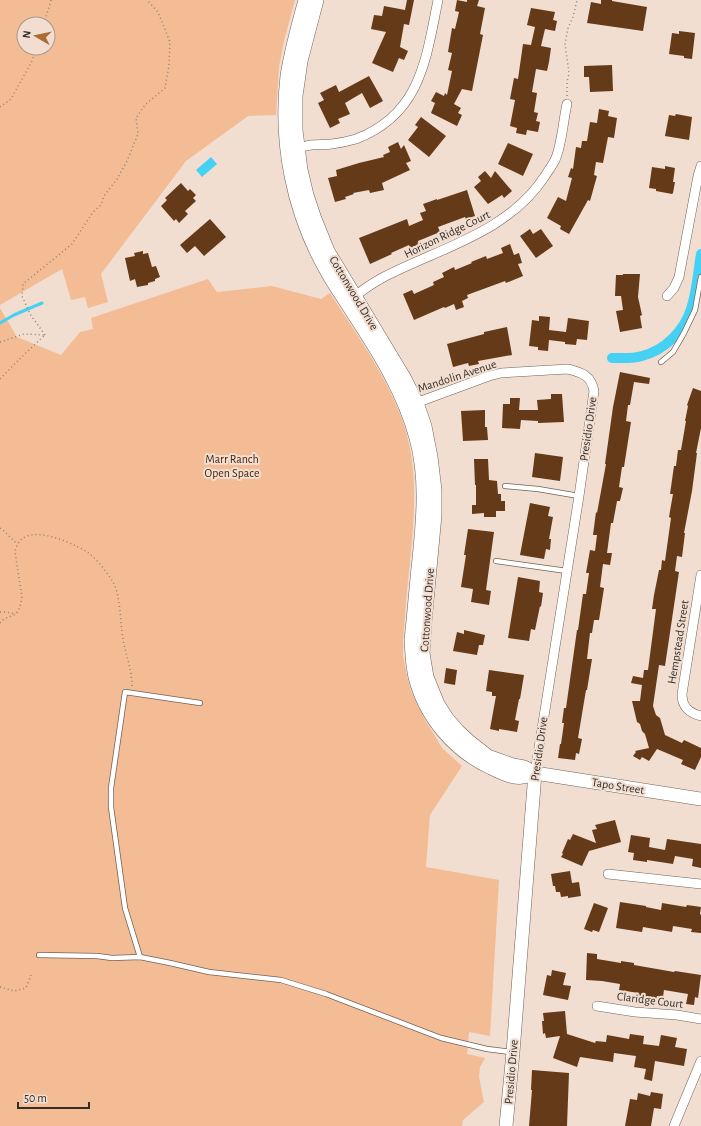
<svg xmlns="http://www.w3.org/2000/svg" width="701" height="1126" font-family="'Alegreya Sans',sans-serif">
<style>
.green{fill:#f3bc95;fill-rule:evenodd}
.water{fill:#44d1f4}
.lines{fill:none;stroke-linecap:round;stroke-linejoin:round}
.stream{stroke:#44d1f4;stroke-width:3}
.canal{stroke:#44d1f4;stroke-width:10}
.building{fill:#643a18}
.lane-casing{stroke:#726257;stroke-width:6}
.street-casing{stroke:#726257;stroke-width:10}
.secondary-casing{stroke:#726257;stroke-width:14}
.path{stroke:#90837a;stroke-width:1.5;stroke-dasharray:1 3;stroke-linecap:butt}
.lane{stroke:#fff;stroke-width:4.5}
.street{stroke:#fff;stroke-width:9}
.secondary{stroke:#fff;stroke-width:13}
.labels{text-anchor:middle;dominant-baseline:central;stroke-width:4;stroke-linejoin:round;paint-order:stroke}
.street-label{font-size:12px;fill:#352e29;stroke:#f1ded1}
.park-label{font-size:12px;fill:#48270c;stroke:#f1ded1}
</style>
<rect width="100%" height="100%" fill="#f1ded1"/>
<g class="green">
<path d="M0 0H295L284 41 279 67 276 115 248 116 186 161 101 274 108 302 88 308 85 297 71 300 62 269 0 305ZM24 24H48V48H24Z"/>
<path d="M208 279 217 292 272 286 321 299 330 293C355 332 383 371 400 414 419 461 415 511 410 561 407 588 405 615 403 642V656L407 676 411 691 425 720 432 731 442 748 462 766 430 815 426 867 499 880 490 1036 469 1032 467 1054 485 1058 480 1067 479 1077 484 1102 463 1120 462 1126H0V308L17 337 61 355 80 332 93 329 91 318Z"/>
</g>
<polygon class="water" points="211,157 217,164 202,177 196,170"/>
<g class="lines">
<polyline class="stream" points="0,323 14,315 42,303"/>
<path class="canal" d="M612 358C622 358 633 359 642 356 665 350 684 331 691 309 697 291 698 272 701 254"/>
</g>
<g class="building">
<polygon points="407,0 414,0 409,25 404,24 400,47 408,51 404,60 399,58 393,72 372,63 386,32 371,29 374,15 382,16 384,6 405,10"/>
<polygon points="457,0 467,2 467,0 479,0 477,6 485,8 480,34 483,35 472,91 462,89 454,104 461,108 458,113 462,115 457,126 431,113 435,103 431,101 436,92 444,96 445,93 447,95 452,71 448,70 452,53 448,52 452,28 455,29 459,12 455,11"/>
<polygon points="601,0 612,0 612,1 647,7 643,31 587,23 591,2 601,4"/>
<polygon points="531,8 555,12 553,20 557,21 555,31 545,29 541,46 551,48 549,62 547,71 536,69 532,92 537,93 534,112 538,113 536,121 540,122 538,132 527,130 526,135 516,133 517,128 510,126 515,100 510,99 514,78 518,79 523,44 531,45 535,27 527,25"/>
<polygon points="679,31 695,33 692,59 684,58 684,56 669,54 672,33 679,34"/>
<polygon points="612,65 613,91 590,92 589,77 584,77 584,66"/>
<polygon points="369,76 383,101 370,108 362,93 345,103 350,114 338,119 340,123 330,128 318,103 324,100 320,93 336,85 339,92"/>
<polygon points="599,109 609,111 608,116 617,118 614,138 608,137 603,163 596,162 594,175 597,176 590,201 588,200 569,234 560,229 561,226 547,218 558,197 566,201 572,178 568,177 571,168 573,169 576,147 581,148 582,141 587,141 590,122 597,123"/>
<polygon points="676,114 692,117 689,140 665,136 669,115 675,116"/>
<polygon points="421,117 446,136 429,157 408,140 418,127 415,125"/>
<polygon points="398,142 401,149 404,145 411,161 406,163 410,170 382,183 384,190 370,193 369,190 353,193 354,194 345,197 346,199 335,202 328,178 337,176 336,170 359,163 384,157 383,155 390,152 388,147"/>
<polygon points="508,143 533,154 523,176 498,164"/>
<polygon points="665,166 675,168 673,182 675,182 673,193 672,194 656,191 656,189 649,188 652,167 665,169"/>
<polygon points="485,171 491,178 495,171 512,191 504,198 502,195 488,204 474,187 481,181 478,177"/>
<polygon points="181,183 188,191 190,189 196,195 193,198 196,201 185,211 188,214 179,223 176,219 174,221 161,206 167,200 165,198"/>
<polygon points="467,190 475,216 466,219 465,217 438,227 440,232 418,241 419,244 410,248 409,245 391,253 392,254 370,264 359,238 407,219 409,226 423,220 420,213 426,211 423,204 437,199 437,200"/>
<polygon points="210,219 226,237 204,256 195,246 187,253 180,245"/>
<polygon points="530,229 533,234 541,229 553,246 536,258 520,236"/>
<polygon points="510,244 514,255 519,253 522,263 518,264 523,276 506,283 505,281 467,295 468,298 462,301 464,307 456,310 454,304 445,308 444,307 414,320 403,294 412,290 414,294 434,285 433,282 444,277 442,273 454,267 455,270 472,263 471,262 486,256 487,259 503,253 501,248"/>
<polygon points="143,251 143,254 148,253 152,267 156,266 160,277 155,279 155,281 148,283 148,285 137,287 135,279 130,281 125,258 135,256 134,253"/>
<polygon points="623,274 640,274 638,297 642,315 640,316 642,328 620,332 616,311 623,310 621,296 615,296 616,275 623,275"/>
<polygon points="539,316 550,317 549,330 566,332 568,318 589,321 587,340 577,339 576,345 565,344 565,342 549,340 548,351 538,350 538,347 529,346 532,320 539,321"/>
<polygon points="507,327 512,355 478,361 479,364 469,366 468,363 453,367 447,344 484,334 484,332"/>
<polygon points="620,372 650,378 649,384 634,382 630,405 628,405 626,421 631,422 624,467 622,467 619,487 623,488 620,501 617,501 613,523 611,523 607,553 612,553 610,565 603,564 600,587 604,588 599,620 594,620 592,633 590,633 587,659 592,659 587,690 586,690 578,738 582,739 579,754 576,753 575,760 558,758 560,744 561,744 564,723 562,723 564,708 566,708 567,701 577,630 578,630 583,594 586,594 589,573 586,573 590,550 595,551 597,535 593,535 596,512 597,513 606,464 605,464 613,407"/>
<polygon points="693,388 701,391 701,428 696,453 697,453 692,491 684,533 685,533 682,557 677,556 675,571 679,572 665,666 659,665 653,706 656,715 660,718 665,735 682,743 684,740 701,748 701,757 695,770 681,764 683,760 657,749 649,761 642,757 640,760 633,756 636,752 635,751 649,748 645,734 642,731 640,724 637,722 632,701 640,701 642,685 631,683 633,676 643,678 644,670 648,670 656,609 652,609 654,595 659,570 661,570 662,560 665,561 671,518 669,517 673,494 670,494 674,466 676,466 678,450 681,450 686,421 685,421 688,406 687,405"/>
<polygon points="551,394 562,394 564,422 538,423 538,421 521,420 520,429 502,428 503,404 510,404 510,398 520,398 519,410 538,410 537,400 551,399"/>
<polygon points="485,410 485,427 487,427 488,440 463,441 461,411"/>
<polygon points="535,453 563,457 560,481 532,477"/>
<polygon points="474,459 488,459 489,480 497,481 498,494 501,494 501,501 505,501 505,511 496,511 496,517 484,517 484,513 472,514 472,505 476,505 476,485 475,485"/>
<polygon points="530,503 550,507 548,516 553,517 549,539 551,539 550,550 546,549 544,559 520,555"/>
<polygon points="468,529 494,532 486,590 491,591 489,605 471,602 473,589 461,587 466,555 464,555"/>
<polygon points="518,577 540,581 539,592 543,593 541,607 540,606 535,630 531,629 529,641 508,638"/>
<polygon points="464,630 485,635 483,645 479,645 477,655 453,651 457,632 464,634"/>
<polygon points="446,668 457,670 455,685 444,683"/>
<polygon points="489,670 524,675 520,699 519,699 515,720 519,721 517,732 499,729 499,731 490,729 496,696 492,696 492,692 486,691"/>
<polygon points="615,820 621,842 589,851 582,866 561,857 563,854 562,853 568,839 570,840 573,834 596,843 592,830 597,829 595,825"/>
<polygon points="631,835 650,838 649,847 665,850 667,839 701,844 701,868 692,866 693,859 675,856 673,864 647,860 647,862 633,860 634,853 628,852"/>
<polygon points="570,871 572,883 579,882 581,896 568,898 568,896 561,897 560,892 556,892 555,886 553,886 551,874"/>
<polygon points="620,902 646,906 646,907 661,910 662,903 686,907 687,905 701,907 700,914 701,915 701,933 691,932 692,929 673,926 672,932 643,927 642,932 616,928"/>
<polygon points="594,903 608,908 599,932 593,930 592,932 584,929"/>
<polygon points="587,953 597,954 597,959 621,963 621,961 634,963 634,965 674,972 675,971 701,975 698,998 695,997 694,1005 686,1004 688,994 664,990 663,997 657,996 656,999 638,996 639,993 619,990 620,984 602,981 586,980"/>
<polygon points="552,970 566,973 563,985 571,986 568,1000 543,995 547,975 551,976"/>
<polygon points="565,1011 567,1034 595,1043 596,1041 606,1042 607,1035 629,1039 630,1034 644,1036 643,1044 659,1046 661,1035 677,1038 675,1047 687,1049 684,1066 655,1061 652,1081 644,1079 646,1069 634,1067 636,1056 614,1053 613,1062 580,1057 577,1067 553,1058 560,1036 546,1038 545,1033 543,1034 542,1021 544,1021 543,1013"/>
<polygon points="532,1070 569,1073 567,1126 529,1126 532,1090 531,1090"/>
<polygon points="651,1092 663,1094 661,1109 654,1108 651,1126 625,1126 630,1099 637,1100 638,1093 650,1096"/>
</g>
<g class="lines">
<defs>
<g id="lane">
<polyline points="661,362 673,352 684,333 695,310 701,277"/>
<polyline points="505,486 538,489 579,496"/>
<polyline points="496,561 567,571"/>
<polyline points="39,955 97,956 112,958 140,957 170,963 209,972 281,980 326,994 441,1038 487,1049 511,1052"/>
<polyline points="140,957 125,908 111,807 111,788 125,692 200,703"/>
</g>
<g id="street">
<path d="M293 149C299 148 305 146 311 145 318 144 325 145 332 144 340 143 349 141 356 139 421 114 426 59 438 0"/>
<polyline points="667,296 674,288 679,277 698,176 701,166"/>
<path d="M352 299C361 291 371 284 382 278 439 248 508 233 545 176 548 171 552 166 555 160 562 145 563 121 567 104"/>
<path d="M413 404 489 376 501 373 568 369C582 373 591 375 594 391L579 496 535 773"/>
<path d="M701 575 682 694C682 707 689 713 701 716"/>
<polyline points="608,874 701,884"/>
<polyline points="597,1006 635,1012 677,1015 701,1019"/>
<polyline points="674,1126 701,1061"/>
</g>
<g id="secondary">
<path d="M305 0C298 25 291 50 287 76 279 143 293 213 327 272 335 287 345 300 354 315 379 353 404 393 416 438 427 478 423 519 419 559 416 586 414 613 411 640 412 653 412 665 415 677 425 717 454 751 491 768 501 773 513 779 523 777 527 777 531 774 535 773"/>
<polyline points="317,0 301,61 296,96 296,130 301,170 307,195 315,219 328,251 404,377 417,403 425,426 431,457 435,490 435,515 425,622 423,653 427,677 438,704 447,718 458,731 469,741 488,756 513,765 524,767 535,773 701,799"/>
<polyline points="506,1126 513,1052 535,773"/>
</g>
</defs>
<use href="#lane" class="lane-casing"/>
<use href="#street" class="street-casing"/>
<use href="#secondary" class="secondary-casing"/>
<g class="path">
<polyline points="44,24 51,0"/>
<polyline points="567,96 567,82 569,73 565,44 568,28 573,17 577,0"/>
<polyline points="0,107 11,99 32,61 36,48"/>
<polyline points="45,335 30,314 22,296 23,284 72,244 93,212 101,205 104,196 117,179 127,161 138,134 136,118 145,105 165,88 169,65 170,42 158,12 147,0"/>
<polyline points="0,342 24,334 45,335"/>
<path d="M0 379C15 363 30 349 45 335"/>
<polyline points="0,528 4,531 17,544"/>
<polyline points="0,612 6,612 16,614"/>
<path d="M0 623 4 619 16 614 20 607 22 597 15 552C20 523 57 537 74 545 78 547 83 549 87 552 98 560 106 571 113 582 121 596 120 623 123 639 126 656 132 669 132 687"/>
<polyline points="0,987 14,991 26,988 31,975"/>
</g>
<use href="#lane" class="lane"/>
<use href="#street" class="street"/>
<use href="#secondary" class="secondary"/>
</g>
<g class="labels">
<g class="street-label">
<text transform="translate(447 234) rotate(-26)">Horizon Ridge Court</text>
<text transform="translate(354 293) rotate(59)">Cottonwood Drive</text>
<text transform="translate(457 376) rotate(-18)">Mandolin Avenue</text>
<text transform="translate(588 429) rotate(-82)">Presidio Drive</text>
<text transform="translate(427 610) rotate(-86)">Cottonwood Drive</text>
<text transform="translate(678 642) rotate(-81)">Hempstead Street</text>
<text transform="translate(539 749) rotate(-82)">Presidio Drive</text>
<text transform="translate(618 786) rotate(9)">Tapo Street</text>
<text transform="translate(650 1000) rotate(7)">Claridge Court</text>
<text transform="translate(511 1072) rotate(-85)">Presidio Drive</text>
</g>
<g class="park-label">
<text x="232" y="459">Marr Ranch<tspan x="232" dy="14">Open Space</tspan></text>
</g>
</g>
<g transform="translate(36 36) rotate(279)"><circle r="19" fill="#f1ded1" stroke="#a6988e"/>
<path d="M0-3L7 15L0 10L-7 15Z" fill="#ac6c34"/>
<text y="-6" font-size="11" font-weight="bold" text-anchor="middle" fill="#352e29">N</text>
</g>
<path d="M18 1102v6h71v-6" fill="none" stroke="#352e29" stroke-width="2"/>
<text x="24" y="1102" font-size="12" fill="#352e29" stroke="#f1ded1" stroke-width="3" paint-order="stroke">50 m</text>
</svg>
